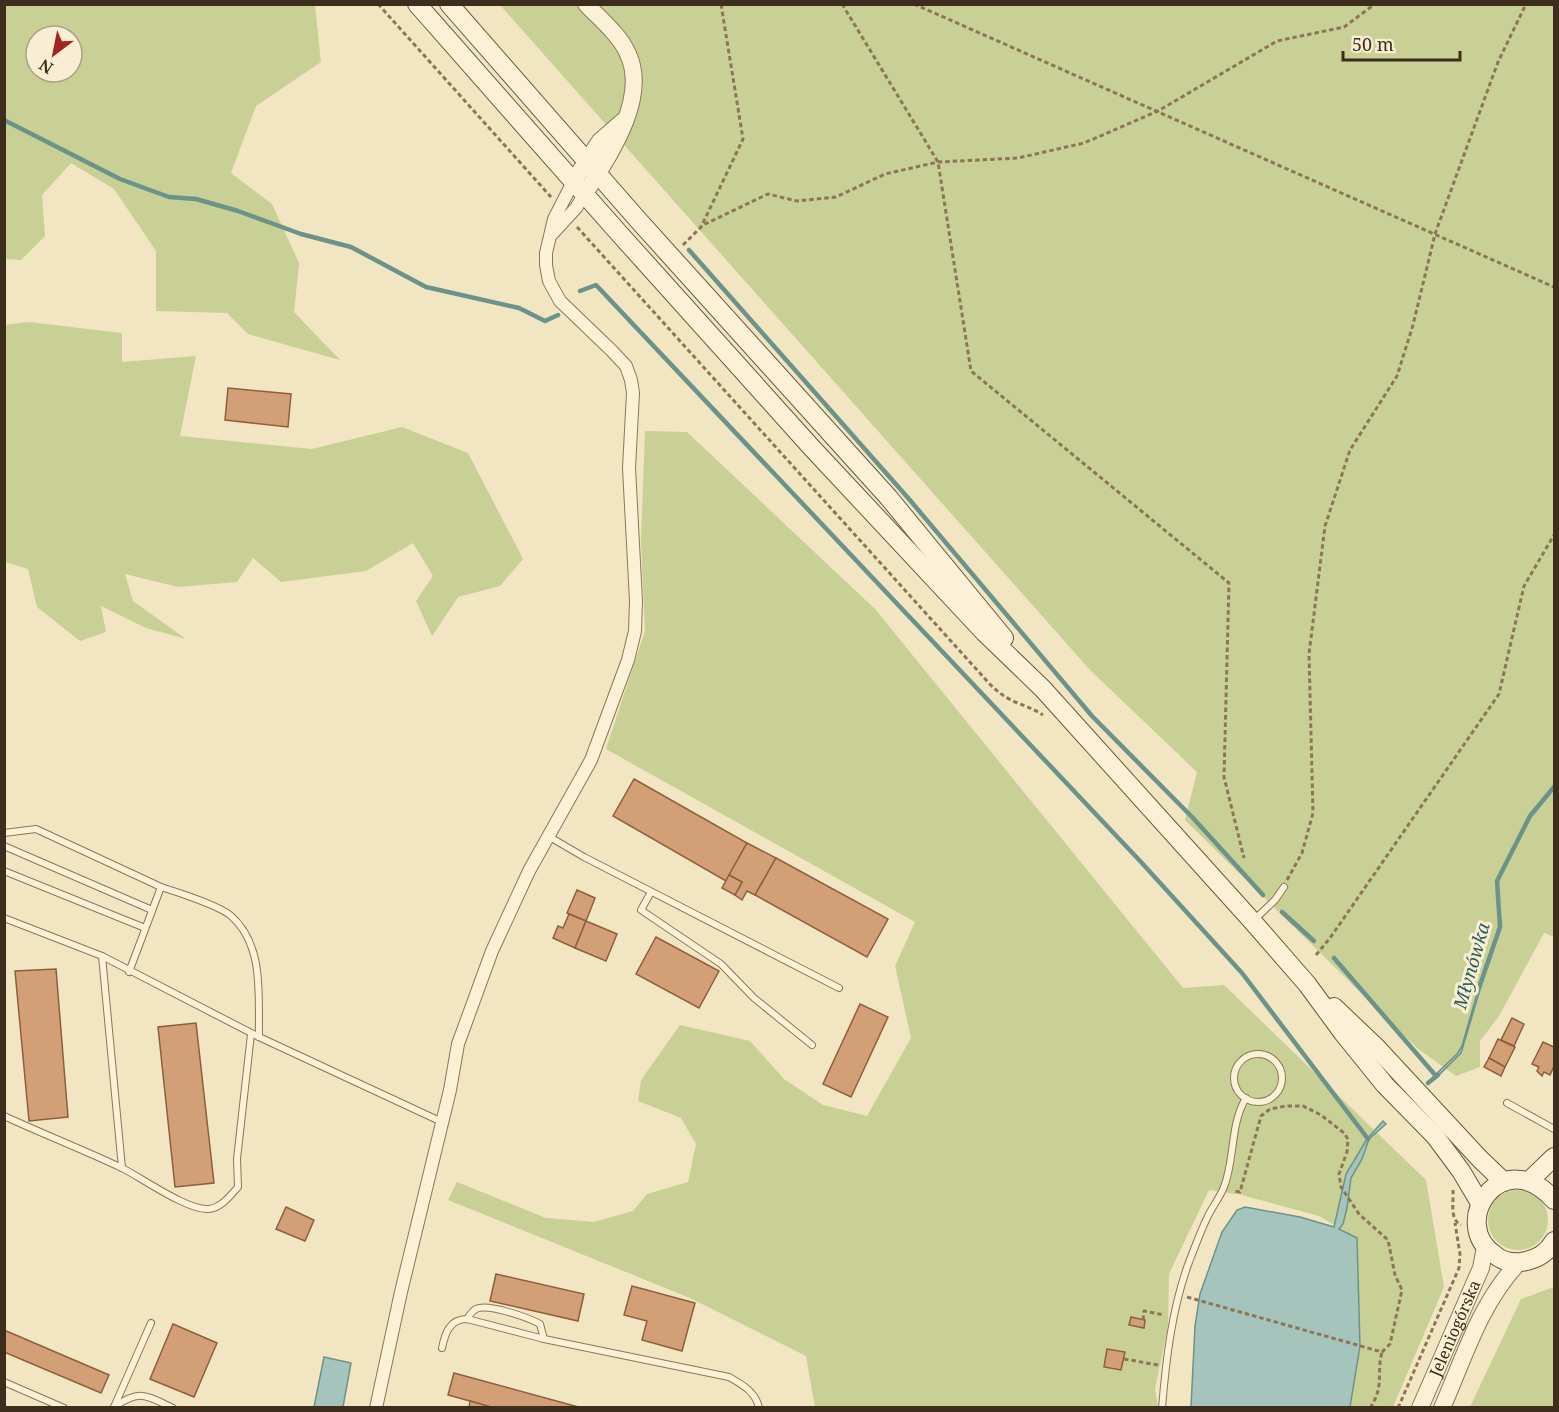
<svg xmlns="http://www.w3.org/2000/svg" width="1559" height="1412" viewBox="0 0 1559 1412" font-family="'Noto Serif',serif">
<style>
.green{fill:#c8d095;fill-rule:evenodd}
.water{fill:#a5c4bc;stroke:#6b938a;stroke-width:1.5}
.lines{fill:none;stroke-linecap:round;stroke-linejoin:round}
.stream{stroke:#6b938a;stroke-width:4.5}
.building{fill:#d29f76;stroke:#8e5f3c;stroke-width:1.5}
.service-casing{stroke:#8d7658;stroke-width:8}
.minor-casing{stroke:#8d7658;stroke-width:14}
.tertiary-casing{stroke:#8d7658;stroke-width:18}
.secondary-casing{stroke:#6f563b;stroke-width:20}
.path{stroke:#8d7658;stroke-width:3;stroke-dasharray:4.5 3;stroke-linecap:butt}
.service{stroke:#fbf1d7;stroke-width:6}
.minor{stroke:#fbf1d7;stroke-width:12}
.tertiary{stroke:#fbf1d7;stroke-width:16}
.secondary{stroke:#fbf1d7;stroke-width:18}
.labels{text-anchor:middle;stroke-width:6;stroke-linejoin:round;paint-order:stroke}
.street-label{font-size:16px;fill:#3c2d1d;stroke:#f8eed3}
.water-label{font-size:18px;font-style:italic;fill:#2b5d5b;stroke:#f8eed3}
</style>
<rect width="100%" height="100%" fill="#f1e5c2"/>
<g class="green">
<path d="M 4,5 L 315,5 L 321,62 L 256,106 L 231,173 L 272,204 L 299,263 L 294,312 L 340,360 L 248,334 L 227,313 L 156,311 L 156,251 L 114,189 L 71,163 L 42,195 L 45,236 L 21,260 L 5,259 ZM 36,36 L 72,36 L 72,72 L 36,72 Z"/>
<path d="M 500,5 L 1554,5 L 1554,937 L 1544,933 L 1499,1016 L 1480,1041 L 1480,1067 L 1456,1076 L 1417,1048 L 1185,820 L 1197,772 L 1090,670 Z"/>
<path d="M 29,322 L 122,333 L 122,362 L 196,356 L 180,436 L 312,449 L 402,427 L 468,453 L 523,559 L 500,586 L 458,597 L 432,636 L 416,601 L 433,576 L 413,543 L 366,571 L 281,582 L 253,558 L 237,582 L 178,587 L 125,574 L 133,601 L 186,639 L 146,628 L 101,606 L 106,632 L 80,641 L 37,607 L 28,569 L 5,562 L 5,325 Z"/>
<path d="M 645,431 L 687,432 L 875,609 L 1183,988 L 1224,985 L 1426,1180 L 1444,1287 L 1393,1407 L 1350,1407 L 1360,1346 L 1357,1238 L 1319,1216 L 1242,1195 L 1209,1190 L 1169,1274 L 1168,1326 L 1155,1389 L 1158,1407 L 815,1407 L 806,1356 L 690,1298 L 448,1200 L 457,1182 L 546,1218 L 594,1222 L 633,1211 L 647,1194 L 688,1182 L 696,1144 L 681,1118 L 638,1101 L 641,1080 L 680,1025 L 750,1041 L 784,1079 L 823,1105 L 867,1116 L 911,1038 L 895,966 L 915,922 L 606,749 L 645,631 L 641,540 Z"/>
<circle cx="1518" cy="1220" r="30"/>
<path d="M 1554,1287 L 1554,1407 L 1470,1407 L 1521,1299 Z"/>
</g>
<g class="water">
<path d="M 1480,983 L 1482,983 L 1461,1053 L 1435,1079 L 1433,1077 L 1457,1054 L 1462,1046 Z"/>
<path d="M 1383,1121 L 1386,1124 L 1369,1139 L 1362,1159 L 1351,1178 L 1347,1208 L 1343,1224 L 1339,1229 L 1357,1238 L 1360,1346 L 1350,1407 L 1191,1407 L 1195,1326 L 1200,1294 L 1222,1232 L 1237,1210 L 1245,1207 L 1300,1217 L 1334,1227 L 1346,1174 L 1367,1139 Z"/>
<path d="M 324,1357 L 351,1363 L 343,1407 L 314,1407 Z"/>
</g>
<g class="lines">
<g class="stream">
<path d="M 4,120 L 120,179 L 169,197 L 196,199 L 238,211 L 301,234 L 351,247 L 426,287 L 519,308 L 545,321 L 558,315"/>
<path d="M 689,250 L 909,499 L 1092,716 L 1193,818 L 1263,895"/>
<path d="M 580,291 L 596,285 L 1141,862 L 1242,973 L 1368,1139"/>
<path d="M 1282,912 L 1314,941"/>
<path d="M 1334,958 L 1436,1076"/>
<path d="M 1479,988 L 1500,927 L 1497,881 L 1530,816 L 1554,787"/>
<path d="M 1428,1083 L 1438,1075"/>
</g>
</g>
<g class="building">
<path d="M 228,388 L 291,394 L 288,427 L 225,420 Z"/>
<path d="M 634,779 L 747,843 L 726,881 L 613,816 Z"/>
<path d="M 747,843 L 776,858 L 755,895 L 747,891 L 742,900 L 735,895 L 742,882 L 729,875 Z"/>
<path d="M 776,858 L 888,919 L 867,957 L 755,895 Z"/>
<path d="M 729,875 L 742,882 L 735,895 L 722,888 Z"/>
<path d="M 577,890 L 595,898 L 586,921 L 567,913 Z"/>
<path d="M 569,914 L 586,921 L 575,948 L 553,938 L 558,926 L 563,928 Z"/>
<path d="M 586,921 L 617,934 L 606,961 L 575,948 Z"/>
<path d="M 656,937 L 719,971 L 699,1008 L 636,974 Z"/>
<path d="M 56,969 L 68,1117 L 29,1121 L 15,971 Z"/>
<path d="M 860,1004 L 888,1017 L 851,1097 L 823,1084 Z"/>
<path d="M 1512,1018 L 1524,1024 L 1514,1046 L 1501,1040 Z"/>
<path d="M 196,1023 L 214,1183 L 175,1187 L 158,1027 Z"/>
<path d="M 1498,1039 L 1515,1047 L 1505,1067 L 1489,1058 Z"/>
<path d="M 1543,1042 L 1554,1047 L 1554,1066 L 1550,1075 L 1544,1072 L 1542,1076 L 1537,1071 L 1539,1067 L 1532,1064 Z"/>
<path d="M 1489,1058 L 1505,1067 L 1501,1076 L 1484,1067 Z"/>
<path d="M 286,1207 L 314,1220 L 305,1241 L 276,1229 Z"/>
<path d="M 496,1274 L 584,1294 L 578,1321 L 490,1301 Z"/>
<path d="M 632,1286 L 695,1303 L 682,1351 L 642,1340 L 647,1321 L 624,1315 Z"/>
<path d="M 1131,1317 L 1145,1320 L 1144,1328 L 1129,1325 Z"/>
<path d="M 173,1324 L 217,1343 L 194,1397 L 150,1379 Z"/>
<path d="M 4,1330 L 109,1375 L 101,1393 L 4,1352 Z"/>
<path d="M 1107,1349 L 1125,1352 L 1121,1370 L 1104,1367 Z"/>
<path d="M 454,1373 L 582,1408 L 494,1408 L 470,1401 L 448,1395 Z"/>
<path d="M 470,1401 L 491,1407 L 490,1408 L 469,1408 Z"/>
</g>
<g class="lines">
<defs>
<g id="service">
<path d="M 4,833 L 36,829 L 161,887 C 177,892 219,906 230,915 C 265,945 258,996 259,1037"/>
<path d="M 548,836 L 584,857 L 839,988"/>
<path d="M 4,846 L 152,910"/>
<path d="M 4,871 L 145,928"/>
<path d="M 651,892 L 641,910 L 721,964 L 754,998 L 812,1045"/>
<path d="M 4,918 L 102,956 L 259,1037 L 442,1122"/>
<path d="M 1253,921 L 1275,900 L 1284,887"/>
<path d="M 102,956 L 122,1168"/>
<path d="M 129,972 L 161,887"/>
<circle cx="1258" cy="1078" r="24"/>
<path d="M 1507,1103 L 1554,1129"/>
<path d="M 4,1116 C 43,1134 84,1150 122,1168 C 142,1178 188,1211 209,1209 C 221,1208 231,1195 238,1187 L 237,1159 L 251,1034"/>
<path d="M 467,1319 C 469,1316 472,1311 476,1309 C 488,1303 529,1318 540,1324 L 544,1339"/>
<path d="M 442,1348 C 445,1334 449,1319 467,1319 L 544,1339 L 729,1377 C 743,1385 756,1392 759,1408"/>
<path d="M 4,1382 L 64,1408"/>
<path d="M 114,1407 L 151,1323"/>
<path d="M 114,1407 C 140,1389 145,1395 173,1408"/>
<path d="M 1162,1408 C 1166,1359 1172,1308 1189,1262 C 1195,1247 1201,1230 1208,1216 C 1213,1206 1220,1197 1224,1187 C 1235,1159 1230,1124 1246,1098"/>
</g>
<g id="minor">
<path d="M 552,234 L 576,208 L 584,195"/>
<path d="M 376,1408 L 401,1292 L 450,1090 L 458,1044 L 492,951 L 529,871 L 591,760 L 628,660 L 635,631 L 636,601 L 629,468 L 633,393 L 631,380 L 626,366 L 612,351 L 560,301 L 549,281 L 546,265 L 546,253 L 554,219 L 573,182"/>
</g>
<g id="tertiary">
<path d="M 573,182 L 600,141 L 623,121"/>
<path d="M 584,195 C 608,157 649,99 628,54 C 620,35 600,19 586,4"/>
<path id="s1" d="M 1420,1408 L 1474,1284 L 1481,1268 L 1485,1247"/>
<path d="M 1442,1408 C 1465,1356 1479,1305 1519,1262"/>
</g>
<g id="secondary">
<path d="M 417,4 L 617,231 L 812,448 L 984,632 L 1043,689 L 1253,922 L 1307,984 L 1343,1033 L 1385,1085 L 1435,1136 L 1461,1171 L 1480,1203"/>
<path d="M 449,4 L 639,221 L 889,498 L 1004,638"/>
<path d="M 1334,1007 L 1377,1048 L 1480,1159 L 1504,1182"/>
<path d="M 1529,1181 L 1554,1157"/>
<path d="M 1554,1200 C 1503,1142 1447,1223 1495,1255 C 1502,1261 1511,1263 1521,1262 C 1535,1260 1547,1254 1554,1241"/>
</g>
</defs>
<use href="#service" class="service-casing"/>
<use href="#minor" class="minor-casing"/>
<use href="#tertiary" class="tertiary-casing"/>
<use href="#secondary" class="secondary-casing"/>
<g class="path">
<path d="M 378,4 L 551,197"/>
<path d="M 842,4 L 938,162 L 971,371 L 1229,583 L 1224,777 L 1244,858"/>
<path d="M 914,4 L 1554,287"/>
<path d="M 703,223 L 743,139 L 721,4"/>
<path d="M 577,227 L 987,681 C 995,690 1004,697 1015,702 C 1025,706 1034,709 1043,715"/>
<path d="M 683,245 L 703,225 L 768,194 L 797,201 L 836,197 L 885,174 L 938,162 L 1018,158 L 1084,143 L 1158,111 L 1277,41 L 1344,27 L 1375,4"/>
<path d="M 1287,880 L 1302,853 L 1313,813 L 1309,654 L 1325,526 L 1350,450 L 1397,376 L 1413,325 L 1435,234 L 1498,62 L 1526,4"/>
<path d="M 1316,955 L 1330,938 L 1499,694 L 1524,586 L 1554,535"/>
<path d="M 1453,1190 C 1454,1202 1449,1219 1461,1225"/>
<path d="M 1187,1297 L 1382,1352 L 1390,1344 L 1402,1290 L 1395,1275 L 1388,1240 L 1359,1214 L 1341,1187 L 1339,1174 L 1347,1152 L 1348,1139 L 1344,1133 L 1321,1115 L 1303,1106 L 1286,1106 L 1270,1109 L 1261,1116 L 1240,1192 L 1234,1191"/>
<path d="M 1143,1320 L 1144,1311 L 1164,1315"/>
<path d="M 1124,1359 L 1158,1365"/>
<path d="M 1370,1408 C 1385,1385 1376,1375 1382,1352"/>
<path d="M 1398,1408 L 1459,1268 L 1460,1254 L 1455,1223"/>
</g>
<use href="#service" class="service"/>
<use href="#minor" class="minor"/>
<use href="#tertiary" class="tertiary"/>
<use href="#secondary" class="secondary"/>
</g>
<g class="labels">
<g class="street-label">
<text dy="6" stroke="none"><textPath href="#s1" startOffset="87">Jeleniogórska</textPath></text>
</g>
<g class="water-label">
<text transform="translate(1472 966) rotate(-74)" y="6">Młynówka</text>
</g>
</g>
<rect width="1559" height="1412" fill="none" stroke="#3c2d1d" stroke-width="12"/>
<g transform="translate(54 54) rotate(212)"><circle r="28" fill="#f8eed3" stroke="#ada18a" stroke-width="1.5"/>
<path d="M0-4.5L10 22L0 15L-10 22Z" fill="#a12623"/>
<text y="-9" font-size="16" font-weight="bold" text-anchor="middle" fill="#3c2d1d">N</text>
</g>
<path d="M1343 51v9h117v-9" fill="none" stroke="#3c2d1d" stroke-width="3"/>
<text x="1352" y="51" font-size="18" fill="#3c2d1d" stroke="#f8eed3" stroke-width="4.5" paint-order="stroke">50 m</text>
</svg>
